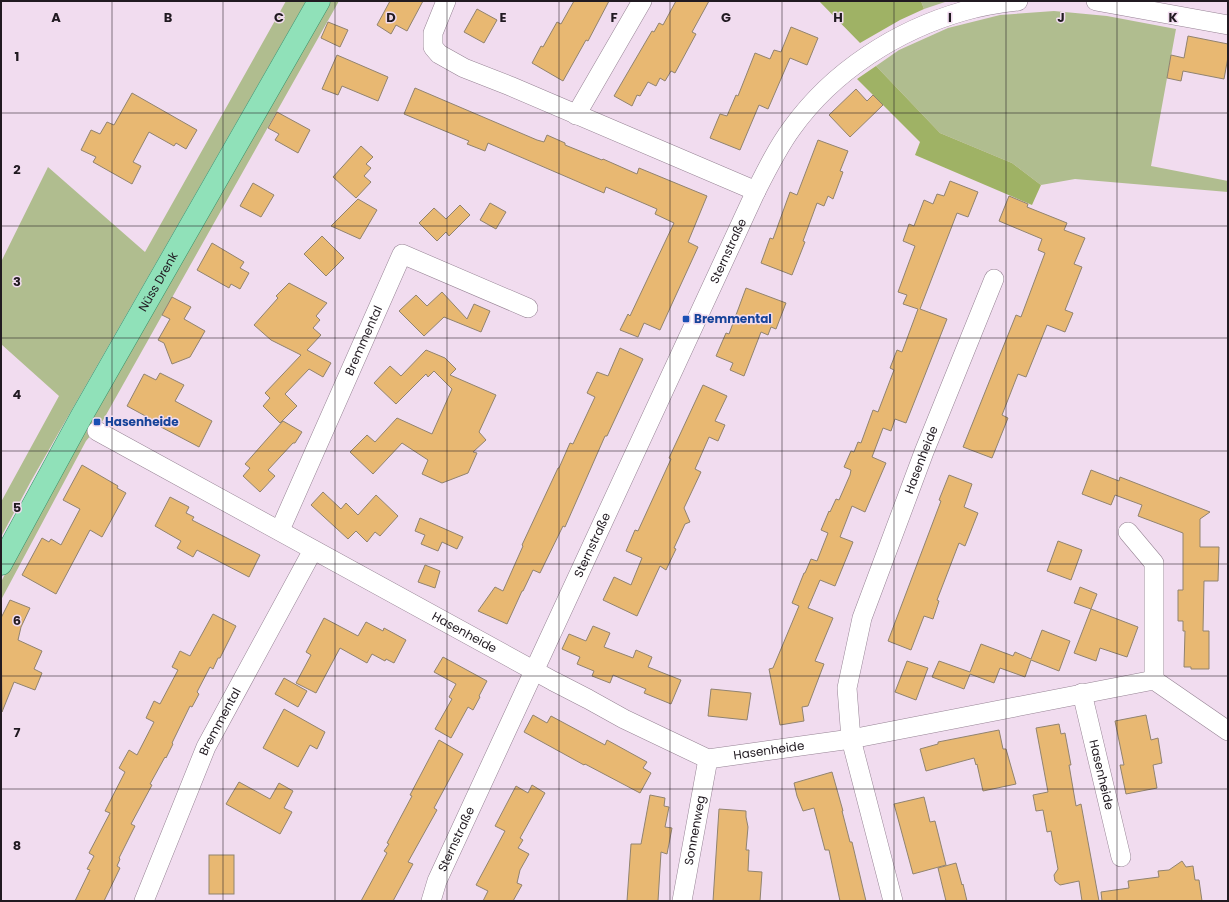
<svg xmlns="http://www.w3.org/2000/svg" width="1229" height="902" viewBox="0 0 1229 902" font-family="Poppins,sans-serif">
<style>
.green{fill:#b0bd8f}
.forest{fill:#9fb265}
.building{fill:#e8b872;stroke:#91836f}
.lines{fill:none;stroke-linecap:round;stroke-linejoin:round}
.minor-casing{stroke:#968394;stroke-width:20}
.major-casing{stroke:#398e65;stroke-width:23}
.minor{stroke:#fff;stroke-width:19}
.major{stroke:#90e1b9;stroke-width:22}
.grid{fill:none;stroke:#211a21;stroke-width:1;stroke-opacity:0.55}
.transit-dot{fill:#1a4fb4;stroke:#f1dcef;stroke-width:1.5}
.labels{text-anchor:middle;stroke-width:3;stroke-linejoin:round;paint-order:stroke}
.street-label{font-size:12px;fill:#211a21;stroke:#f1dcef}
.transit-label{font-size:12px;font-weight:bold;fill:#164399;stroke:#f1dcef;text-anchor:start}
.grid-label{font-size:13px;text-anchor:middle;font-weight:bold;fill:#211a21;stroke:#f1dcef;stroke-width:3;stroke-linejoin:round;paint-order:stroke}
</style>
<rect width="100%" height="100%" fill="#f1dcef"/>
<g class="green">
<path d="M 286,1 L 306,1 L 31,481 L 1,537 L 1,502 L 59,396 L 1,344 L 1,262 L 48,167 L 145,252 Z"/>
<path d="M 330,1 L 339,1 L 102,422 L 86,441 L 1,600 L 1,582 L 9,566 Z"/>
<path d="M 921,1 L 948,1 L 924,9 Z"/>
<path d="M 1054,11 L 1107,16 L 1176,29 L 1151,166 L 1228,181 L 1228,192 L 1075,179 L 1041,185 L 1012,163 L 940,133 L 876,66 L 899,50 L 948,28 L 1000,15 Z"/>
</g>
<g class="forest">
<path d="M 819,1 L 921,1 L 924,9 L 900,20 L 860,43 Z"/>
<path d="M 876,66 L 940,133 L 1012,163 L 1041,185 L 1032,205 L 915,155 L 920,142 L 857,79 Z"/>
</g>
<g class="building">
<path d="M 390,1 L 423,1 L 407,31 L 396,25 L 391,34 L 377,25 Z"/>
<path d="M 574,1 L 609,1 L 588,41 L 586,40 L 563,81 L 532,63 L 541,46 L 543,47 L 557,22 L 561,24 Z"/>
<path d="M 676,1 L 709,1 L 692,32 L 696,34 L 675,73 L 671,71 L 665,81 L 660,78 L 656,86 L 648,82 L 640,96 L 637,95 L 632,106 L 614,96 L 652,31 L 654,32 L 659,23 L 663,25 Z"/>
<path d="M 477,9 L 497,20 L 484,43 L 464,32 Z"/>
<path d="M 328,22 L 348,30 L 340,47 L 321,38 Z"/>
<path d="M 791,27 L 818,38 L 807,65 L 790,58 L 768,109 L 759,105 L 740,150 L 710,138 L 720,114 L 727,116 L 736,95 L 738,96 L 755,53 L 770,59 L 774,50 L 781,52 Z"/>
<path d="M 1188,36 L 1228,44 L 1228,57 L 1224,79 L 1183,71 L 1181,81 L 1167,78 L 1171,55 L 1184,58 Z"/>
<path d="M 337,55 L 388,77 L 378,101 L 342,86 L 338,95 L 322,89 Z"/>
<path d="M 415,88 L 537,140 L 544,142 L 547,135 L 565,143 L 565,145 L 602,160 L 603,159 L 637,174 L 639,168 L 707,196 L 688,242 L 698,247 L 660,330 L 644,323 L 638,337 L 620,330 L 628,314 L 630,316 L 674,223 L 655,214 L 657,209 L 606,187 L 604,193 L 488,143 L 485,151 L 467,144 L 469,141 L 404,114 Z"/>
<path d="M 856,89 L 867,101 L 873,95 L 883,105 L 850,137 L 829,115 Z"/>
<path d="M 132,93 L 197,130 L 186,149 L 176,143 L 174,146 L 149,132 L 133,162 L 141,166 L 132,184 L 93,162 L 96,157 L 81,150 L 91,130 L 100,134 L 107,122 L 114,125 Z"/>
<path d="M 277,112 L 310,130 L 298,153 L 275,140 L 279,134 L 268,128 Z"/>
<path d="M 818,140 L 848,151 L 840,171 L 843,172 L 833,199 L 828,196 L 824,206 L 817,203 L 803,241 L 805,242 L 792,275 L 761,263 L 770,238 L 773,239 L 790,192 L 797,195 Z"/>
<path d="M 361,146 L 373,157 L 366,164 L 371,168 L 364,176 L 371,182 L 356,198 L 333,177 Z"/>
<path d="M 950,181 L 978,192 L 968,217 L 957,213 L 920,309 L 947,319 L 906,423 L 895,419 L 891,431 L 883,428 L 872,457 L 886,463 L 865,512 L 852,506 L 840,537 L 853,542 L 835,586 L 820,580 L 808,608 L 833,618 L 815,661 L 824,664 L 808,706 L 802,707 L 804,721 L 780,725 L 769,669 L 773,668 L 799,606 L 792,603 L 804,573 L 805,573 L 811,559 L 817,561 L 828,533 L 821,530 L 829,511 L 830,512 L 836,499 L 839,500 L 850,475 L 851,470 L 844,467 L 851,451 L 854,452 L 858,442 L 861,443 L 873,410 L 878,412 L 894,370 L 890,368 L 897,350 L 902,352 L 918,309 L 903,304 L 907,295 L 898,292 L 915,246 L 903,241 L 909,224 L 914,226 L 924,200 L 933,204 L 937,194 L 944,196 Z"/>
<path d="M 253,183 L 274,195 L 261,217 L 240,206 Z"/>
<path d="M 1009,196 L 1028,204 L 1027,207 L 1067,223 L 1064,230 L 1085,238 L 1074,264 L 1082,267 L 1065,310 L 1073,313 L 1065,332 L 1047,325 L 1026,377 L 1018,374 L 1002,415 L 1008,418 L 992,458 L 963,447 L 1016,315 L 1021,317 L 1045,253 L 1038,250 L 1042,239 L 999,221 Z"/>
<path d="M 358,199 L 377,210 L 360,239 L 331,226 Z"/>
<path d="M 490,203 L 506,212 L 496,229 L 480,220 Z"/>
<path d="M 460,205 L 470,215 L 449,236 L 446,232 L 437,241 L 419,223 L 434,208 L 446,219 Z"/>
<path d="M 322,236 L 344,258 L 326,276 L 304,254 Z"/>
<path d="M 212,243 L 244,262 L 240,268 L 249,273 L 240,289 L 231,284 L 229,288 L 197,270 Z"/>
<path d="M 289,283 L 327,303 L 316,316 L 320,320 L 313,328 L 321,335 L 307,350 L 331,363 L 323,377 L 309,369 L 285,394 L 297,406 L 280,423 L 263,406 L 270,398 L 265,393 L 301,355 L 271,340 L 254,325 L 278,298 L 276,296 Z"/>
<path d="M 746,288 L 786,303 L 776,329 L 771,327 L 768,335 L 761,332 L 744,376 L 730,370 L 733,363 L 716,356 L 726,333 L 729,334 Z"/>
<path d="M 442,292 L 467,319 L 474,304 L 490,311 L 481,332 L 444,317 L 424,336 L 399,311 L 416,295 L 427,306 Z"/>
<path d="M 172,297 L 191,307 L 184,319 L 205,331 L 190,357 L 172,364 L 164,343 L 158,340 L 170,319 L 162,315 Z"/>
<path d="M 620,348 L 643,359 L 607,436 L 605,436 L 565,527 L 563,526 L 540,573 L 533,570 L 523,591 L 522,591 L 507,624 L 478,611 L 495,587 L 503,591 L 523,546 L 522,545 L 558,468 L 559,468 L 570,443 L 573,444 L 595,397 L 587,393 L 597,372 L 608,376 Z"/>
<path d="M 426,350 L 445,358 L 456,369 L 450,375 L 496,395 L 479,432 L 486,440 L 473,452 L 477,453 L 468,473 L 442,483 L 422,474 L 428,460 L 402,443 L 373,474 L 350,452 L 367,435 L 375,442 L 397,418 L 432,434 L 452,389 L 434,371 L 428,377 L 426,374 L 396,404 L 374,383 L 390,366 L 401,376 Z"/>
<path d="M 160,373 L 184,385 L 175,401 L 212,421 L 199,447 L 161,427 L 162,425 L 127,406 L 144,374 L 156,380 Z"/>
<path d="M 703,385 L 727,396 L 715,421 L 725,425 L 718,441 L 709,437 L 695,469 L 701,472 L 684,508 L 690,522 L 685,524 L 674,548 L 676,549 L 666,570 L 660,566 L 637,616 L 603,600 L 614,577 L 631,585 L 642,558 L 626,551 L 635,530 L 638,531 L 671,459 L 669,458 Z"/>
<path d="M 283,421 L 302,432 L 295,443 L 293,443 L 268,470 L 275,476 L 260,492 L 243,476 L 250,468 L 245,464 Z"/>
<path d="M 82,465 L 118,486 L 117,488 L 126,493 L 102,537 L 90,530 L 56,594 L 22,575 L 42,538 L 49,542 L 51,539 L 61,545 L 80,509 L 63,500 Z"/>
<path d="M 1091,470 L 1119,481 L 1120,477 L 1210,512 L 1200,519 L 1200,547 L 1219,547 L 1218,581 L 1204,581 L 1203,631 L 1209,631 L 1209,669 L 1191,669 L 1191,667 L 1184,667 L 1185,631 L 1183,631 L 1183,621 L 1178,621 L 1178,590 L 1183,590 L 1183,533 L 1138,516 L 1142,505 L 1115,495 L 1111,505 L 1082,494 Z"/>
<path d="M 949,475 L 972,484 L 964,507 L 978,513 L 965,546 L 959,543 L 937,600 L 939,601 L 933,619 L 924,616 L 911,650 L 888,641 L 941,501 L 939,500 Z"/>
<path d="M 323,492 L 341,509 L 346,503 L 358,515 L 376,495 L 398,516 L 380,536 L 375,532 L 367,542 L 356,531 L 348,539 L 311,505 Z"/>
<path d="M 170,497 L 189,507 L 186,513 L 194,517 L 192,520 L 260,555 L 249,577 L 197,550 L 193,557 L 177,548 L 181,541 L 155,526 Z"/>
<path d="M 420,518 L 463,537 L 457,549 L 442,542 L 438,551 L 421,544 L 425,535 L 415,531 Z"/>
<path d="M 1058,541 L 1082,550 L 1071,580 L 1047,571 Z"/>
<path d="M 425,565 L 440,571 L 435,588 L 418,582 Z"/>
<path d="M 1080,587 L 1097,594 L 1091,609 L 1138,627 L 1127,657 L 1100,648 L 1096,661 L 1074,653 L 1091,609 L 1074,603 Z"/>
<path d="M 10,600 L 30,608 L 21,627 L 18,640 L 42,651 L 34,669 L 42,673 L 35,690 L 14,682 L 2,712 L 1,618 Z"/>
<path d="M 213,614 L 236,626 L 220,658 L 218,658 L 213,669 L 210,667 L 197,692 L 199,694 L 192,707 L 190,706 L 172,743 L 173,744 L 166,758 L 165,757 L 150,784 L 152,785 L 131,824 L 135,826 L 119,858 L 120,859 L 117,866 L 120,868 L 104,901 L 75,901 L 90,870 L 87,869 L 94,856 L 89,853 L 110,813 L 105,811 L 125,772 L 119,768 L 129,750 L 137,755 L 154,722 L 146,718 L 154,701 L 160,704 L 178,670 L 172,667 L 180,651 L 190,656 Z"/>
<path d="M 324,618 L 358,636 L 366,622 L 383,631 L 384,628 L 406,640 L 394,663 L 386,659 L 385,661 L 372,654 L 367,663 L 340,648 L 316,693 L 296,683 L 311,655 L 306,652 Z"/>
<path d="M 593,626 L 610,633 L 604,647 L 633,658 L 636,650 L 652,657 L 648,667 L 681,680 L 671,704 L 644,693 L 646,689 L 613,675 L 610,683 L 592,676 L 594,671 L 577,664 L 580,657 L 562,649 L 569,634 L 586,641 Z"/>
<path d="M 1042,630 L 1070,641 L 1059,671 L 1031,660 L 1025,677 L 1000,668 L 994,683 L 970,674 L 964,689 L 932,677 L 939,661 L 970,672 L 981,644 L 1013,656 L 1015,652 L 1031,659 Z"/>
<path d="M 443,657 L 487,681 L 479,696 L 480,697 L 473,710 L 468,707 L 451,738 L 435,729 L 452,699 L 449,697 L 456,684 L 434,672 Z"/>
<path d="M 907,661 L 928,668 L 916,700 L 895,692 Z"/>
<path d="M 284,678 L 307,691 L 298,707 L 275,694 Z"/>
<path d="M 711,689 L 751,693 L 747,720 L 708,716 Z"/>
<path d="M 284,709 L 325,732 L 317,749 L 310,745 L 298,767 L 263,748 Z"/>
<path d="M 533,715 L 547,723 L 551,716 L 605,745 L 607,740 L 647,762 L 643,768 L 651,773 L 640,793 L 585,764 L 584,765 L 524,732 Z"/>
<path d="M 1146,715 L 1151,740 L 1158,738 L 1162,763 L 1153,765 L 1157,788 L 1126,794 L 1120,765 L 1124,765 L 1115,721 Z"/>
<path d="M 1059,724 L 1061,734 L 1065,733 L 1071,765 L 1069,765 L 1076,806 L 1081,804 L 1099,901 L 1082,901 L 1079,881 L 1060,885 L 1055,881 L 1054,875 L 1058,869 L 1051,831 L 1047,832 L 1043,810 L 1036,811 L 1033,795 L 1048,792 L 1036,728 Z"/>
<path d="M 999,730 L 1003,749 L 1006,749 L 1016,784 L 983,791 L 977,764 L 976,765 L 974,758 L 926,771 L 920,749 L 938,744 L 938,742 Z"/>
<path d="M 439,740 L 463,754 L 434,808 L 437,810 L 408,862 L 413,864 L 393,901 L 361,901 L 387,853 L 384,851 L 389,844 L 387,843 L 412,796 L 410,795 Z"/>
<path d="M 832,772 L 843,811 L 842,811 L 850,842 L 852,842 L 866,901 L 840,901 L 829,850 L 825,850 L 814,808 L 803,811 L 797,796 L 794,783 Z"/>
<path d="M 239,782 L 270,799 L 279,783 L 293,791 L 284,808 L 292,812 L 280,834 L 226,804 Z"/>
<path d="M 532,785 L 545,793 L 520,838 L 523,840 L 518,848 L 529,854 L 520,870 L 517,883 L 522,885 L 513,901 L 483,901 L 488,891 L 476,885 L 505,831 L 495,826 L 516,786 L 528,793 Z"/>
<path d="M 650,795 L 665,798 L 664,806 L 669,807 L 665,827 L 672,828 L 667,854 L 661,852 L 658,901 L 627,901 L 631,844 L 641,844 Z"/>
<path d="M 924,797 L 930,822 L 935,821 L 946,865 L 913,874 L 894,804 Z"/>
<path d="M 719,809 L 746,811 L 746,817 L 748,827 L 746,850 L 749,850 L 748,871 L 762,872 L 760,901 L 713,901 Z"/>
<rect x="209" y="855" width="25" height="39"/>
<path d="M 1182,861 L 1186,867 L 1193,866 L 1195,880 L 1199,880 L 1202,901 L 1102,901 L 1101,892 L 1129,888 L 1128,881 L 1159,877 L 1158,871 L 1169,870 Z"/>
<path d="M 956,863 L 962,885 L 963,884 L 967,901 L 946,901 L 938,868 Z"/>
</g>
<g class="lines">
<defs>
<g id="minor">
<path d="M 446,1 L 433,33 L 433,47 L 439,54 L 464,68 L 510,86 L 756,191"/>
<path d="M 1096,1 L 1228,25"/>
<path d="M 576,115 L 642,1"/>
<path id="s1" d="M 97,431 L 553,681 L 588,699 L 624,719 L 708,759 L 851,739 L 1154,680 L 1228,731"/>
<path id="s2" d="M 280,530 L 402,254 L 528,308"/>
<path d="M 1128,532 L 1154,563 L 1154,680"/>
<path id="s3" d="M 1082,693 L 1121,857"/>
<path id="s4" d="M 144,901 L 206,747 L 313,550"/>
<path id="s5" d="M 431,901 L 437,881 L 756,191 C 767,169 778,147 792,128 C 833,71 897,30 964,11 C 982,6 1000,3 1018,1"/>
<path id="s6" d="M 682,901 L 708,759"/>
<path id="s7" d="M 893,901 L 851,739 L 847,688 L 862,618 L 924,452 L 994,279"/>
</g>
<g id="major">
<path id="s8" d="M 1,564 L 81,417 L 319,1"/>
</g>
</defs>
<use href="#minor" class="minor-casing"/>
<use href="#major" class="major-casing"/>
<use href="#minor" class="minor"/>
<use href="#major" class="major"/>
</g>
<path class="grid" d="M 112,1 L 112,901M 223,1 L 223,901M 335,1 L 335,901M 447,1 L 447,901M 559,1 L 559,901M 670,1 L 670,901M 782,1 L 782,901M 894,1 L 894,901M 1006,1 L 1006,901M 1117,1 L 1117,901M 1,113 L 1228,113M 1,226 L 1228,226M 1,338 L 1228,338M 1,451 L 1228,451M 1,564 L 1228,564M 1,676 L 1228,676M 1,789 L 1228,789"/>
<g class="transit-dot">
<rect x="682" y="315" width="8" height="8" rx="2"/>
<rect x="93" y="418" width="8" height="8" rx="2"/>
</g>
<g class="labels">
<g class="street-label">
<text dy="4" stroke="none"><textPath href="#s5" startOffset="715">Sternstraße</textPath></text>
<text dy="4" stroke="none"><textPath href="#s8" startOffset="323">Nüss Drenk</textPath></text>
<text dy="4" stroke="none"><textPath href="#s2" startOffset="207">Bremmental</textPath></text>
<text dy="4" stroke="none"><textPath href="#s7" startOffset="459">Hasenheide</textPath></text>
<text dy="4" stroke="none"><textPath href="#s5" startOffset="391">Sternstraße</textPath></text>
<text dy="4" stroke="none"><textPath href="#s1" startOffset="419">Hasenheide</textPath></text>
<text dy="4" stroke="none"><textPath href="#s4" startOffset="195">Bremmental</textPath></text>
<text dy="4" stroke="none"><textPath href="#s1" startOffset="755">Hasenheide</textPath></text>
<text dy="4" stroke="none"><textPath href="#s3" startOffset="84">Hasenheide</textPath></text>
<text dy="4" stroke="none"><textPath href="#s6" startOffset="72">Sonnenweg</textPath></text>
<text dy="4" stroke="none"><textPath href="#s5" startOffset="67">Sternstraße</textPath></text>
</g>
<g class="transit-label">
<text x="694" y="323">Bremmental</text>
<text x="105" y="426">Hasenheide</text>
</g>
</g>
<g class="grid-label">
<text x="56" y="22">A</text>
<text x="168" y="22">B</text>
<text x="279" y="22">C</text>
<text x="391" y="22">D</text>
<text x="503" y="22">E</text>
<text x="614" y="22">F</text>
<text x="726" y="22">G</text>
<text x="838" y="22">H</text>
<text x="950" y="22">I</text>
<text x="1061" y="22">J</text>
<text x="1173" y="22">K</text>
<text x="17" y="61">1</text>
<text x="17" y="174">2</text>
<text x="17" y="286">3</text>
<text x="17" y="399">4</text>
<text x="17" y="512">5</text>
<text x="17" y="625">6</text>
<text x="17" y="737">7</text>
<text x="17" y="850">8</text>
</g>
<rect width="1229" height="902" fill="none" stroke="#211a21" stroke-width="4"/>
</svg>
